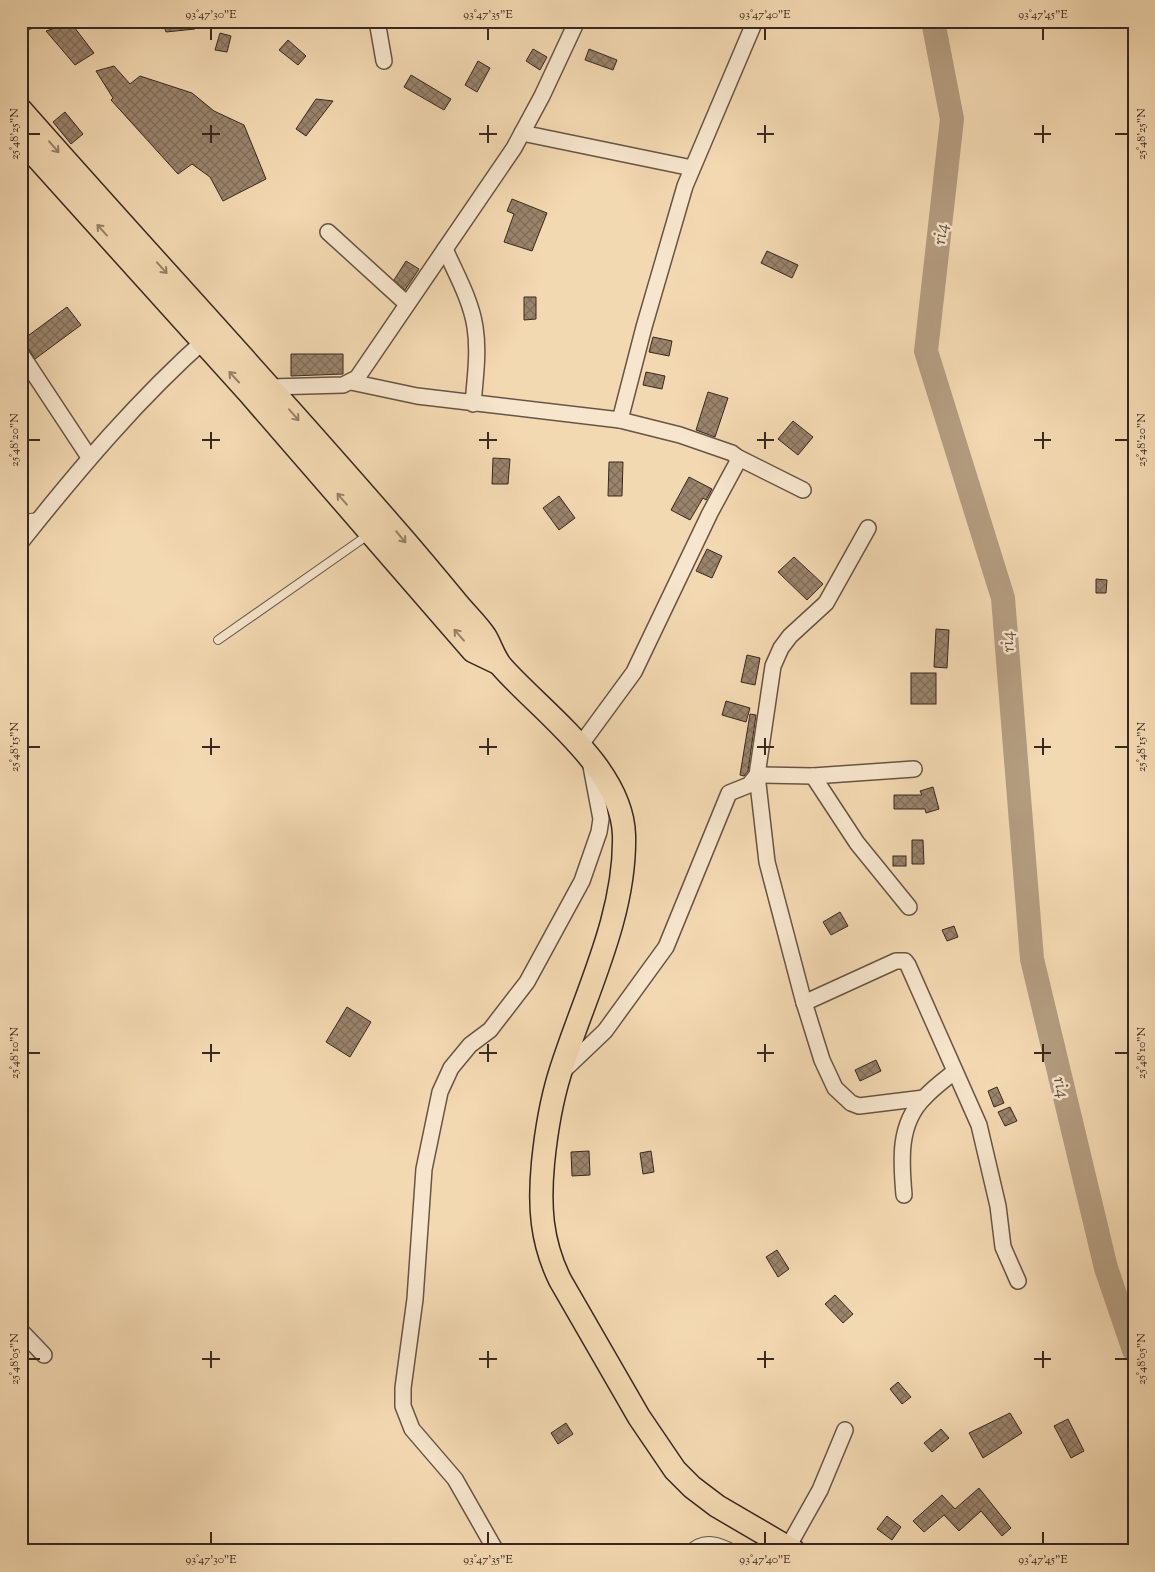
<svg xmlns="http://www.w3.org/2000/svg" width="1155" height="1572" viewBox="0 0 1155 1572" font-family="'Sorts Mill Goudy',serif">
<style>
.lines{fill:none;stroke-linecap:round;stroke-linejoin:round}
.river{stroke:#b49d80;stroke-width:24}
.building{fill:url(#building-cross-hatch);stroke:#392820}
.lane-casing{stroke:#685444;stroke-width:10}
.street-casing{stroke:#685444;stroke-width:18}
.primary-casing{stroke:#392820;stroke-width:25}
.lane{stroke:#f7e6cd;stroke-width:8}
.street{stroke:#f7e6cd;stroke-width:15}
.primary{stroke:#f3d9b2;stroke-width:22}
.oneway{stroke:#968069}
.ticks{fill:none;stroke:#392820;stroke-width:2}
.labels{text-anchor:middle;stroke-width:5;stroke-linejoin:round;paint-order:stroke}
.water-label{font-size:19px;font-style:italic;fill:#5e4b3d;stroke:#f7e6cd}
.neatline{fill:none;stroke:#392820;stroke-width:2}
.ticks-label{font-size:12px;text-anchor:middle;fill:#392820}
</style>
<defs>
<pattern id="building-cross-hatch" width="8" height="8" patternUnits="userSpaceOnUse" patternTransform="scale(1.25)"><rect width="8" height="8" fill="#9a846c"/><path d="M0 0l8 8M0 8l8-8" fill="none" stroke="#7f6c58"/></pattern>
</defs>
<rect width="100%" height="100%" fill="#f3d9b2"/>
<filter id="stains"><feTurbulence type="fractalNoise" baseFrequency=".004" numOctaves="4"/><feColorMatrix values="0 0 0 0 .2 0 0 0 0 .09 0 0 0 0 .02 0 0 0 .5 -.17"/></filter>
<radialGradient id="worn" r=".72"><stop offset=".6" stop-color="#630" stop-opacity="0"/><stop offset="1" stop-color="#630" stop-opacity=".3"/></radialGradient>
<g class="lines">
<path class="river" d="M 933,21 L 952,119 L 926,351 L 1003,598 L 1032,959 L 1106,1268 L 1134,1350"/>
</g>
<g class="building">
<path d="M 162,21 L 195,21 L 195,29 L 166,32 Z"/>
<path d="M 71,23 L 94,53 L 75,65 L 46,31 Z"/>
<path d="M 220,33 L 231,36 L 227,52 L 215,50 Z"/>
<path d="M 288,40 L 306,56 L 298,65 L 279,50 Z"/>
<path d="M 533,49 L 547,57 L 540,70 L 526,61 Z"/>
<path d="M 589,49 L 617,60 L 613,70 L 585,60 Z"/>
<path d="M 478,61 L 490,68 L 477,92 L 465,85 Z"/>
<path d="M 114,66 L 130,84 L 140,76 L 192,93 L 214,111 L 244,125 L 266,179 L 223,201 L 210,177 L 192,164 L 178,174 L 111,100 L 113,98 L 96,71 Z"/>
<path d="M 411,75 L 451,99 L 444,110 L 404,87 Z"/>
<path d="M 316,99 L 333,101 L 306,136 L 296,129 Z"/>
<path d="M 65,112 L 83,134 L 71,144 L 53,122 Z"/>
<path d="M 512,199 L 547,213 L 532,251 L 504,242 L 514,214 L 507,211 Z"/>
<path d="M 767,251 L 798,265 L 792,278 L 761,263 Z"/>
<path d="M 406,261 L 419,269 L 405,290 L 394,280 Z"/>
<path d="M 524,297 L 536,297 L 536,319 L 524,320 Z"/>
<path d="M 67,307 L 81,325 L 35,359 L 28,348 L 22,345 L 21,341 Z"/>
<path d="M 653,337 L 672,341 L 669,356 L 649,352 Z"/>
<path d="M 291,354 L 343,354 L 343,374 L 291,376 Z"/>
<path d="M 646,372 L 665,376 L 662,389 L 643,385 Z"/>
<path d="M 708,392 L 728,398 L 715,437 L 696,430 Z"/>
<path d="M 793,421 L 813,437 L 798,455 L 778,439 Z"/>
<path d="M 493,458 L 510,459 L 508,484 L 492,484 Z"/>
<path d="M 609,462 L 623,462 L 622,496 L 608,496 Z"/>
<path d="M 689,477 L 712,489 L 706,500 L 703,498 L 690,520 L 671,510 Z"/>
<path d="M 559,496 L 575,518 L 559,530 L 543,508 Z"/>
<path d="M 707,549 L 722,556 L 712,578 L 696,571 Z"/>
<path d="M 794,557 L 823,584 L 807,600 L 778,572 Z"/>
<path d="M 1096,579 L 1107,580 L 1106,593 L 1096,593 Z"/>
<path d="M 936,629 L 949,630 L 947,668 L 934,667 Z"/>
<path d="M 747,655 L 760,658 L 755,685 L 741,682 Z"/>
<rect x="911" y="673" width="25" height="31"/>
<path d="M 726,701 L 750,708 L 746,722 L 722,715 Z"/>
<path d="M 750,714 L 756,715 L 748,771 L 744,776 L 740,775 Z"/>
<path d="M 933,787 L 939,809 L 926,813 L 925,809 L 894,809 L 894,795 L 922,795 L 920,791 Z"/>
<path d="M 912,840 L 923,840 L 924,864 L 912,864 Z"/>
<rect x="893" y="856" width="13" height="10"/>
<path d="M 840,912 L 848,926 L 831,935 L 823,922 Z"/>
<path d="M 954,926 L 958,937 L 947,941 L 942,930 Z"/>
<path d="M 347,1007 L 371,1022 L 350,1057 L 326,1042 Z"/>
<path d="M 876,1060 L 881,1071 L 860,1081 L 855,1070 Z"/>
<path d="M 997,1087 L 1004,1103 L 994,1107 L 988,1091 Z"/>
<path d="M 1010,1107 L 1017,1121 L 1005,1126 L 998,1112 Z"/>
<path d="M 589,1151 L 590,1175 L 572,1176 L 571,1152 Z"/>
<path d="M 651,1151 L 654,1172 L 643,1174 L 640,1153 Z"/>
<path d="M 777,1250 L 789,1269 L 778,1277 L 766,1257 Z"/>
<path d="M 835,1295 L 853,1314 L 843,1323 L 825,1304 Z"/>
<path d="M 898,1382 L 911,1397 L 902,1404 L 890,1389 Z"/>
<path d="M 1010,1413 L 1022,1433 L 983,1458 L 969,1433 Z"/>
<path d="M 1068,1419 L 1084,1451 L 1071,1458 L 1054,1426 Z"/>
<path d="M 566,1423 L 573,1434 L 558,1444 L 551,1433 Z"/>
<path d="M 941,1429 L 949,1438 L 932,1452 L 924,1443 Z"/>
<path d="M 979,1488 L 1011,1528 L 1002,1536 L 981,1511 L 959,1531 L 944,1515 L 924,1532 L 913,1521 L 942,1495 L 955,1509 Z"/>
<path d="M 887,1516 L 901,1527 L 892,1540 L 877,1529 Z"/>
</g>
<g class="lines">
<defs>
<g id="lane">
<path d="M 21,519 L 39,517"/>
<path d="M 218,640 L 368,535"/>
<path d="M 688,1551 C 703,1534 721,1542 738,1551"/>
</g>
<g id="street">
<path d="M 377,21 L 384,61"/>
<path d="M 21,24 L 28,21"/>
<path d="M 522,133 L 692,168"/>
<path d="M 328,232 L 407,304"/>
<path d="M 445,249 C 456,274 471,300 475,327 C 479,352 475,379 473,404"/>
<path d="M 21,354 L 89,457"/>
<path d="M 351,382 L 417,396 L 620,420 L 680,435 L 732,453 L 737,457 L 737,463 L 710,513 L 634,672 L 579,747"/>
<path d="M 270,387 L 343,385 L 357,378 L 514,148 L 542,96 L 577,21"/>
<path d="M 620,420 L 644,327 L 685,186 L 755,21"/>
<path d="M 737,457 L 803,490"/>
<path d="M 868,528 L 826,603 L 790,636 L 781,648 L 773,666 L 757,775 L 767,862 L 803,999 L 822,1060 L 835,1088 L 851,1103 L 859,1106 L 924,1098"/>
<path d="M 21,542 C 79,469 138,399 208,337"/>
<path d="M 813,776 L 857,843 L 909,907"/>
<path d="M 804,1003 L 896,961 L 905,961 L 908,965 L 979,1125 L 998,1206 L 1003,1247 L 1018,1281"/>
<path d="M 562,1072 L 605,1031 L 666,947 L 729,793 L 749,785 L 757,775 L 813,776 L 914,769"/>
<path d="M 904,1195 C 901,1161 898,1124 924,1098 C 933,1088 944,1080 954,1072"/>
<path d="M 21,1331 L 44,1355"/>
<path d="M 788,1547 L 820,1490 L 845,1430"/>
<path d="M 496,1551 L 455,1479 L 412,1429 L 403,1406 L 403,1388 L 415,1299 L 424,1169 L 440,1092 L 451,1068 L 470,1045 L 490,1030 L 527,982 L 582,881 L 599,832 L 601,819 L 591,766"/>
</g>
<g id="primary">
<path d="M 21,110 C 146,252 275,390 398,533 C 418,556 438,580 457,603 C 466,614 477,624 485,636 C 491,646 494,658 502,667 C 543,713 622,768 624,835 C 626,917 584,996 560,1073 C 551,1102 546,1133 543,1163 C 539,1206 541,1241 560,1280 L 639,1417 L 675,1470 L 692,1487 L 717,1506 L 794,1551"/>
<path d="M 21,140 L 249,393 L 473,651 L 498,663"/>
</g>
</defs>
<use href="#lane" class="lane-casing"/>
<use href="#street" class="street-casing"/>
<use href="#primary" class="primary-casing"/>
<use href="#lane" class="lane"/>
<use href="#street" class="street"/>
<use href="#primary" class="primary"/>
</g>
<defs><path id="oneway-shaft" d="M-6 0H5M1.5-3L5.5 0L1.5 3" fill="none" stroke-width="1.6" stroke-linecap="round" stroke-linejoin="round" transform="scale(1.25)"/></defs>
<g class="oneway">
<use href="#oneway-shaft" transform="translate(54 147) rotate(49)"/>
<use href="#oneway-shaft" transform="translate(102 230) rotate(-132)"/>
<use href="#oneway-shaft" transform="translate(162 268) rotate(48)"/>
<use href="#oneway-shaft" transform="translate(234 377) rotate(-133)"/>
<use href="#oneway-shaft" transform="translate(294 415) rotate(49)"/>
<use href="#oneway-shaft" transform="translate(342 499) rotate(-131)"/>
<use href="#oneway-shaft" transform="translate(401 537) rotate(50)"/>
<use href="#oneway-shaft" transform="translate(459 635) rotate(-131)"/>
</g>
<path class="ticks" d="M 211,28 L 211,40M 488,28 L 488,40M 765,28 L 765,40M 1043,28 L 1043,40M 211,125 L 211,143M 488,125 L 488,143M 765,125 L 765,143M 1043,125 L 1043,143M 28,134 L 40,134M 202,134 L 220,134M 479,134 L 497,134M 757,134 L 774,134M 1034,134 L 1051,134M 1115,134 L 1128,134M 211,432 L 211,449M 488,432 L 488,449M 765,432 L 765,449M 1043,432 L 1043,449M 28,440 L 40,440M 202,440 L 220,440M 479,440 L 497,440M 757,440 L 774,440M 1034,440 L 1051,440M 1115,440 L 1128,440M 211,738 L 211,755M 488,738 L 488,755M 765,738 L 765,755M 1043,738 L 1043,755M 28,747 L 40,747M 202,747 L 220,747M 479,747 L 497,747M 757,747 L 774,747M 1034,747 L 1051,747M 1115,747 L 1128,747M 211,1044 L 211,1062M 488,1044 L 488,1062M 765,1044 L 765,1062M 1043,1044 L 1043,1062M 28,1053 L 40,1053M 202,1053 L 220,1053M 479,1053 L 497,1053M 757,1053 L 774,1053M 1034,1053 L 1051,1053M 1115,1053 L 1128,1053M 211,1351 L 211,1368M 488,1351 L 488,1368M 765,1351 L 765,1368M 1043,1351 L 1043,1368M 28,1359 L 40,1359M 202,1359 L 220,1359M 479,1359 L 497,1359M 757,1359 L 774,1359M 1034,1359 L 1051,1359M 1115,1359 L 1128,1359M 211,1532 L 211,1544M 488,1532 L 488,1544M 765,1532 L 765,1544M 1043,1532 L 1043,1544"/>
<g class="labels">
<g class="water-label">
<text transform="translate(939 234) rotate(-83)" y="7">ri4</text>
<text transform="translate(1006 642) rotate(-95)" y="7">ri4</text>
<text transform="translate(1063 1087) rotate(77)" y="7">ri4</text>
</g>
</g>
<rect width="1155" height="1572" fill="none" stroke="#f3d9b2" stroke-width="55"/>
<rect x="28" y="28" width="1100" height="1516" class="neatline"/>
<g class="ticks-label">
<text x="211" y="18">93°47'30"E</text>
<text x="488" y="18">93°47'35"E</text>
<text x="765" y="18">93°47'40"E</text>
<text x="1043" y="18">93°47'45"E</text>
<text transform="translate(14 134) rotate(-90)" y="4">25°48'25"N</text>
<text transform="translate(1141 134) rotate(-90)" y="4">25°48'25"N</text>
<text transform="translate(14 440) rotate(-90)" y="4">25°48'20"N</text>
<text transform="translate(1141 440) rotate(-90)" y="4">25°48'20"N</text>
<text transform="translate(14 747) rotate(-90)" y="4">25°48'15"N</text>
<text transform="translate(1141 747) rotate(-90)" y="4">25°48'15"N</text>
<text transform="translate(14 1053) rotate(-90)" y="4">25°48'10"N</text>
<text transform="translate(1141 1053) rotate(-90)" y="4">25°48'10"N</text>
<text transform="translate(14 1359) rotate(-90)" y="4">25°48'05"N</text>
<text transform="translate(1141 1359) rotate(-90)" y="4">25°48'05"N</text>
<text x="211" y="1563">93°47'30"E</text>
<text x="488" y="1563">93°47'35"E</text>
<text x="765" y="1563">93°47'40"E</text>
<text x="1043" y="1563">93°47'45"E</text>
</g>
<rect width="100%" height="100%" filter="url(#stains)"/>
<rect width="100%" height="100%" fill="url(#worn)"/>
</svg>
